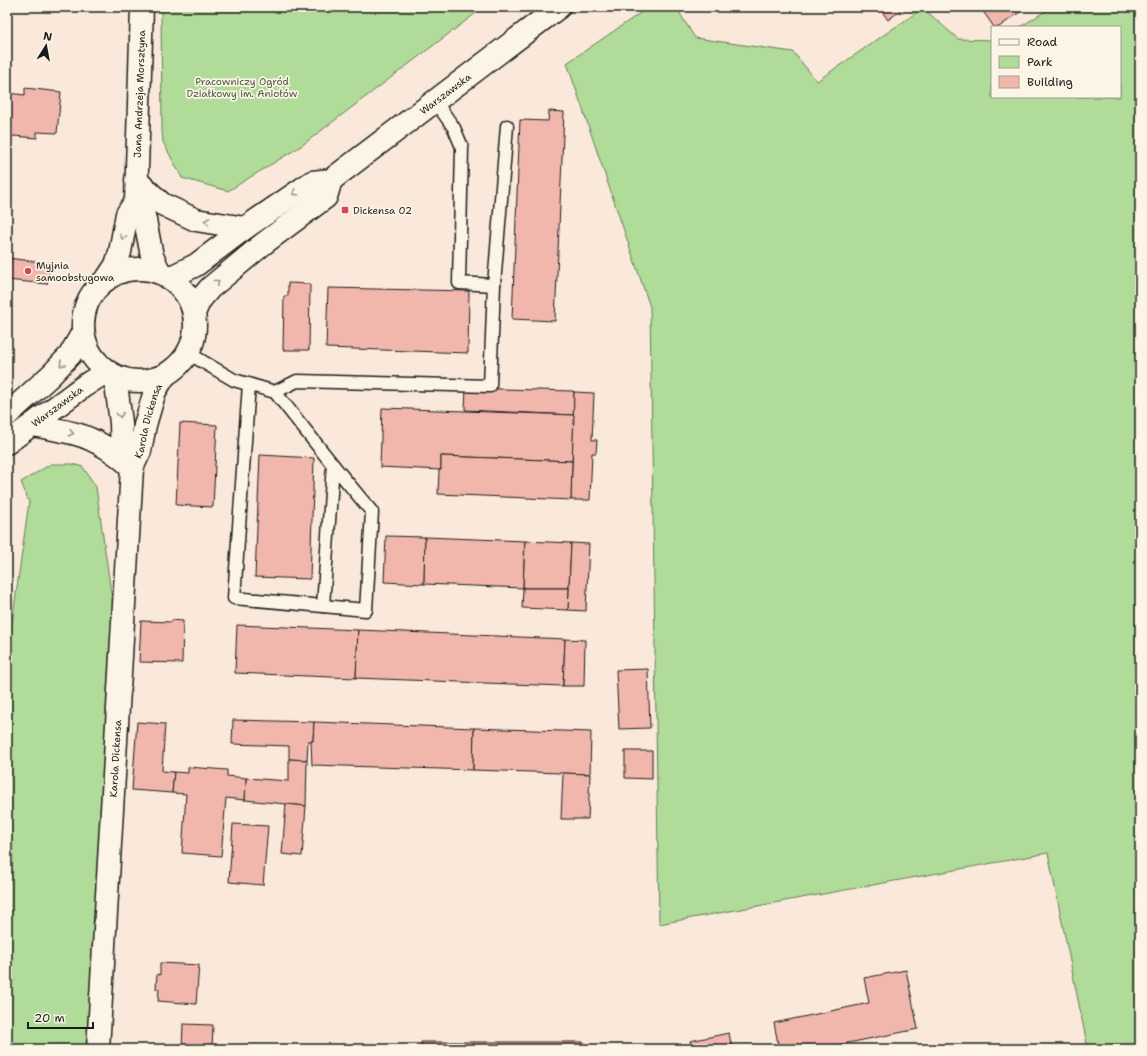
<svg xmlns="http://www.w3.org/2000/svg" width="1147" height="1056" viewBox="0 0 1147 1056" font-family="'Shantell Sans',sans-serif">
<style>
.green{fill:#b0db98;stroke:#667c5a}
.building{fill:#f2b7ac;stroke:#1c1c1c}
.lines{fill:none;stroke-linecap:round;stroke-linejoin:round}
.lane-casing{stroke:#1c1c1c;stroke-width:15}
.street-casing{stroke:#1c1c1c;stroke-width:25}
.primary-casing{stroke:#1c1c1c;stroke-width:25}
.lane{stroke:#fcf5e5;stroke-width:12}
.street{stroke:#fcf5e5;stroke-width:22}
.primary{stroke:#fcf5e5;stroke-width:22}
.oneway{stroke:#97938b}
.poi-dot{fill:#d1495b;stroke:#fcf5e5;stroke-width:1.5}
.labels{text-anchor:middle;stroke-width:3.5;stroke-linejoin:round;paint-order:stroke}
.park-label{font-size:10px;fill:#485541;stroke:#fcf5e5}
.street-label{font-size:10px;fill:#1c1c1c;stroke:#fcf5e5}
.poi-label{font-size:10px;fill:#1c1c1c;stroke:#fcf5e5;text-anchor:start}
</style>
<rect width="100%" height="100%" fill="#fae9da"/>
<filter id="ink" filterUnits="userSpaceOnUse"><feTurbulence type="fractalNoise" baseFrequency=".025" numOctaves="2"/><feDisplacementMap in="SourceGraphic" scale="8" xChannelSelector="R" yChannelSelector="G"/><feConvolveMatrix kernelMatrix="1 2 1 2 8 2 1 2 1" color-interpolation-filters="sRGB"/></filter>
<g filter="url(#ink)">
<g class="green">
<path d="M 161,7 L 484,7 L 301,146 L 228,191 L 182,178 L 163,142 L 162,131 Z"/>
<path d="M 649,7 L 676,7 L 695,38 L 793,52 L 817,81 L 923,8 L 958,39 L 992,40 L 992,97 L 1120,97 L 1120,27 L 1020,27 L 1052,7 L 1140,7 L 1140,1049 L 1088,1049 L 1048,853 L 659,924 L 650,307 L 567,63 Z"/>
<path d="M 51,464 L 72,464 L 83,467 L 96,487 L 114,613 L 88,1049 L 7,1049 L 7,658 L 29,502 L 21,482 Z"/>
</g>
<g class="building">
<path d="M 879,7 L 905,7 L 888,20 Z"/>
<path d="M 980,7 L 1027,7 L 999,27 L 994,27 Z"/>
<path d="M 25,88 L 61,92 L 57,133 L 37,132 L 37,138 L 14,136 L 10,139 L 7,139 L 7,93 L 25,95 Z"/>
<path d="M 549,111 L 564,112 L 555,321 L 512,319 L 520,120 L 548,121 Z"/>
<path d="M 7,258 L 50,263 L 47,284 L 7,280 Z"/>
<path d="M 288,283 L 310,284 L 309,350 L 283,350 L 284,296 L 288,296 Z"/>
<path d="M 328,288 L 469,291 L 468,353 L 326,348 Z"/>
<path d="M 466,388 L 573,391 L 574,392 L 574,415 L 465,410 Z"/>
<path d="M 574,392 L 594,393 L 592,440 L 597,440 L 596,453 L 592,453 L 590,500 L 571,500 Z"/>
<path d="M 382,408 L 574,415 L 572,461 L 441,456 L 441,470 L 380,467 Z"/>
<path d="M 180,423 L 217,425 L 213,507 L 176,505 Z"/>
<path d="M 260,455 L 314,458 L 310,579 L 255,577 Z"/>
<path d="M 441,456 L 572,461 L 571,500 L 438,494 L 439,470 L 441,470 Z"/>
<path d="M 386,536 L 425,537 L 424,584 L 384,582 Z"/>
<path d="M 425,537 L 525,541 L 523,588 L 424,584 Z"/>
<path d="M 525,541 L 571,543 L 569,588 L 523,588 Z"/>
<path d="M 571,543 L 589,544 L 586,611 L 568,610 Z"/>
<path d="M 523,588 L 569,588 L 568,610 L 522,608 Z"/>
<path d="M 172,620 L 183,621 L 182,663 L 139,662 L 141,621 L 172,622 Z"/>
<path d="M 237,625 L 358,630 L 356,678 L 235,673 Z"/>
<path d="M 358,630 L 565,639 L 563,686 L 356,678 Z"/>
<path d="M 565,639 L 585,640 L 584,686 L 563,686 Z"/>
<path d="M 648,669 L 650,728 L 619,729 L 616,670 Z"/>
<path d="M 233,720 L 314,722 L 313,741 L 308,741 L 307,760 L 289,759 L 289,746 L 232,744 Z"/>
<path d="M 137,722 L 165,724 L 162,771 L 174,772 L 172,793 L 132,790 Z"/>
<path d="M 314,722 L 474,728 L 473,770 L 312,765 L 311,741 L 313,741 Z"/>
<path d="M 474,728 L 591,732 L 590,774 L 473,770 Z"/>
<path d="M 625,751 L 652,751 L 652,779 L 625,778 Z"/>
<path d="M 289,759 L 307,760 L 306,806 L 245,800 L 246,778 L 289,781 Z"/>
<path d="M 188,767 L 227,770 L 227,776 L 246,778 L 245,800 L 226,798 L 221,856 L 182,853 L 186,794 L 172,793 L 174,772 L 188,773 Z"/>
<path d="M 563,773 L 590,774 L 588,819 L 561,819 Z"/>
<path d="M 286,804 L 306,806 L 302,856 L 282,854 Z"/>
<path d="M 233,824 L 268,826 L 263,885 L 229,882 Z"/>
<path d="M 160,963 L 199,965 L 196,1004 L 158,1001 L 159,989 L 156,989 L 157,974 L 160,975 Z"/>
<path d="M 906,970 L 918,1029 L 818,1049 L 779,1049 L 774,1023 L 869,1003 L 864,978 Z"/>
<path d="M 183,1024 L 213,1025 L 212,1049 L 182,1049 Z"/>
<path d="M 729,1033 L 732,1049 L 691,1049 L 690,1041 Z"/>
<path d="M 421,1042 L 583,1042 L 584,1049 L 421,1049 Z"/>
</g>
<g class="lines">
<defs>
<g id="lane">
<path d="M 494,285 L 507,126"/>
<path d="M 188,353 L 234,380 L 275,392 L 333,465 L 323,606 L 234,598 L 249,384"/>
<path d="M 275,392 L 297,381 L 490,386 L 494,285 L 459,283 L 462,147 L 454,128 L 435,101"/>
<path d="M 323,606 L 366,610 L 372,512 L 333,465"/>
</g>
<g id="street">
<path d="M 142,7 L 136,201 L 144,215 L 152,256 L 160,273"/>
<path d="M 136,180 L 162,204 L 196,220 L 245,228"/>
<path d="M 106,280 L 116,265 L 120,252 L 127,214 L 136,201"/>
<path d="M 115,376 L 121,423 L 122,458"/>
<path d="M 33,425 C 47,428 62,430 76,434 C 95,439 119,454 132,468"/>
<path id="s1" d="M 98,1049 L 132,468 L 140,451 L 145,425 L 155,391 L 165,375"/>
</g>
<g id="primary">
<circle cx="139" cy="325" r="56"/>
<path id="s2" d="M 169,278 L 196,265 L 245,228 L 312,182 L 331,180 L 559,7"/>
<path d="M 194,313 L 200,300 L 210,288 L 263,244 L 326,197 L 331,180"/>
<path d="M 7,415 L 51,375 L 70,355 L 83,332"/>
<path id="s3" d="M 7,443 L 84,386 L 98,377 L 109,373"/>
</g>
</defs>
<use href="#lane" class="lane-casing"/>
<use href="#street" class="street-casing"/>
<use href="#primary" class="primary-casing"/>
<use href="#lane" class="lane"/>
<use href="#street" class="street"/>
<use href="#primary" class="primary"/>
</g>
<defs><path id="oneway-chevron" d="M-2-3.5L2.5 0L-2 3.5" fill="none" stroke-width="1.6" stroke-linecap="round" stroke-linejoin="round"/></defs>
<g class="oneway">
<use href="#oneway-chevron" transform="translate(295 193) rotate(145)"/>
<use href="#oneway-chevron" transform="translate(207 221) rotate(-170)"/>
<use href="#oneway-chevron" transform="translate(123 237) rotate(99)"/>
<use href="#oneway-chevron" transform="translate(217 282) rotate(-39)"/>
<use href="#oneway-chevron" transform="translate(62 364) rotate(133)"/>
<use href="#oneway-chevron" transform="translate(120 415) rotate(83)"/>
<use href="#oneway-chevron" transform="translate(71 433) rotate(12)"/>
</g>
</g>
<g class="poi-dot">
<rect x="341" y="206" width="8" height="8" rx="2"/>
<circle cx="28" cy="271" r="4"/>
</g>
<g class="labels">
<g class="park-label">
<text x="242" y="85">Pracowniczy Ogród<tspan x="242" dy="12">Działkowy im. Aniołów</tspan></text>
</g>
<g class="street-label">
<text transform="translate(139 94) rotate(-88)" y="4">Jana Andrzeja Morsztyna</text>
<text dy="4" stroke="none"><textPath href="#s2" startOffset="335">Warszawska</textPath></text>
<text dy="4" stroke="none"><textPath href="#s3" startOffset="62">Warszawska</textPath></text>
<text dy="4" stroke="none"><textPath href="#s1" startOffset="632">Karola Dickensa</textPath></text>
<text dy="4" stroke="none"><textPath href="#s1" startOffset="291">Karola Dickensa</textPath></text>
</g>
<g class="poi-label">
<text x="353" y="214">Dickensa 02</text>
<text x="36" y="269">Myjnia<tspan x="36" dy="12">samoobsługowa</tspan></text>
</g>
</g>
<rect width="1147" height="1056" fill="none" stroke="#fcf5e5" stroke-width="24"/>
<rect x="12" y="12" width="1123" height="1032" fill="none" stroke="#1c1c1c" stroke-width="1.5" filter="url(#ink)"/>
<rect x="991" y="26" width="130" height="72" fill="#fcf5e5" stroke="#a29e95"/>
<rect x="999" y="39" width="20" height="6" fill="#fcf5e5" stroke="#a29e95"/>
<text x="1027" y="46" font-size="12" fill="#1c1c1c">Road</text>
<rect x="999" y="56" width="20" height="12" fill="#b0db98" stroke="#a29e95"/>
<text x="1027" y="66" font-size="12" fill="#1c1c1c">Park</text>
<rect x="999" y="76" width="20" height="12" fill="#f2b7ac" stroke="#a29e95"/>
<text x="1027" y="86" font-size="12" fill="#1c1c1c">Building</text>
<g transform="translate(46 46) rotate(11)" stroke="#fcf5e5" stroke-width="3" paint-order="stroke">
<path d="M0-3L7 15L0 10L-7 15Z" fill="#1c1c1c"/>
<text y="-6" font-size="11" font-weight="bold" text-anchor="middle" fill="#1c1c1c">N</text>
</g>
<path d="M28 1022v6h65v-6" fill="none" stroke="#1c1c1c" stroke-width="2"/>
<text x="34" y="1022" font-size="12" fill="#1c1c1c" stroke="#fcf5e5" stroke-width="3" paint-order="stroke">20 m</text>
</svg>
